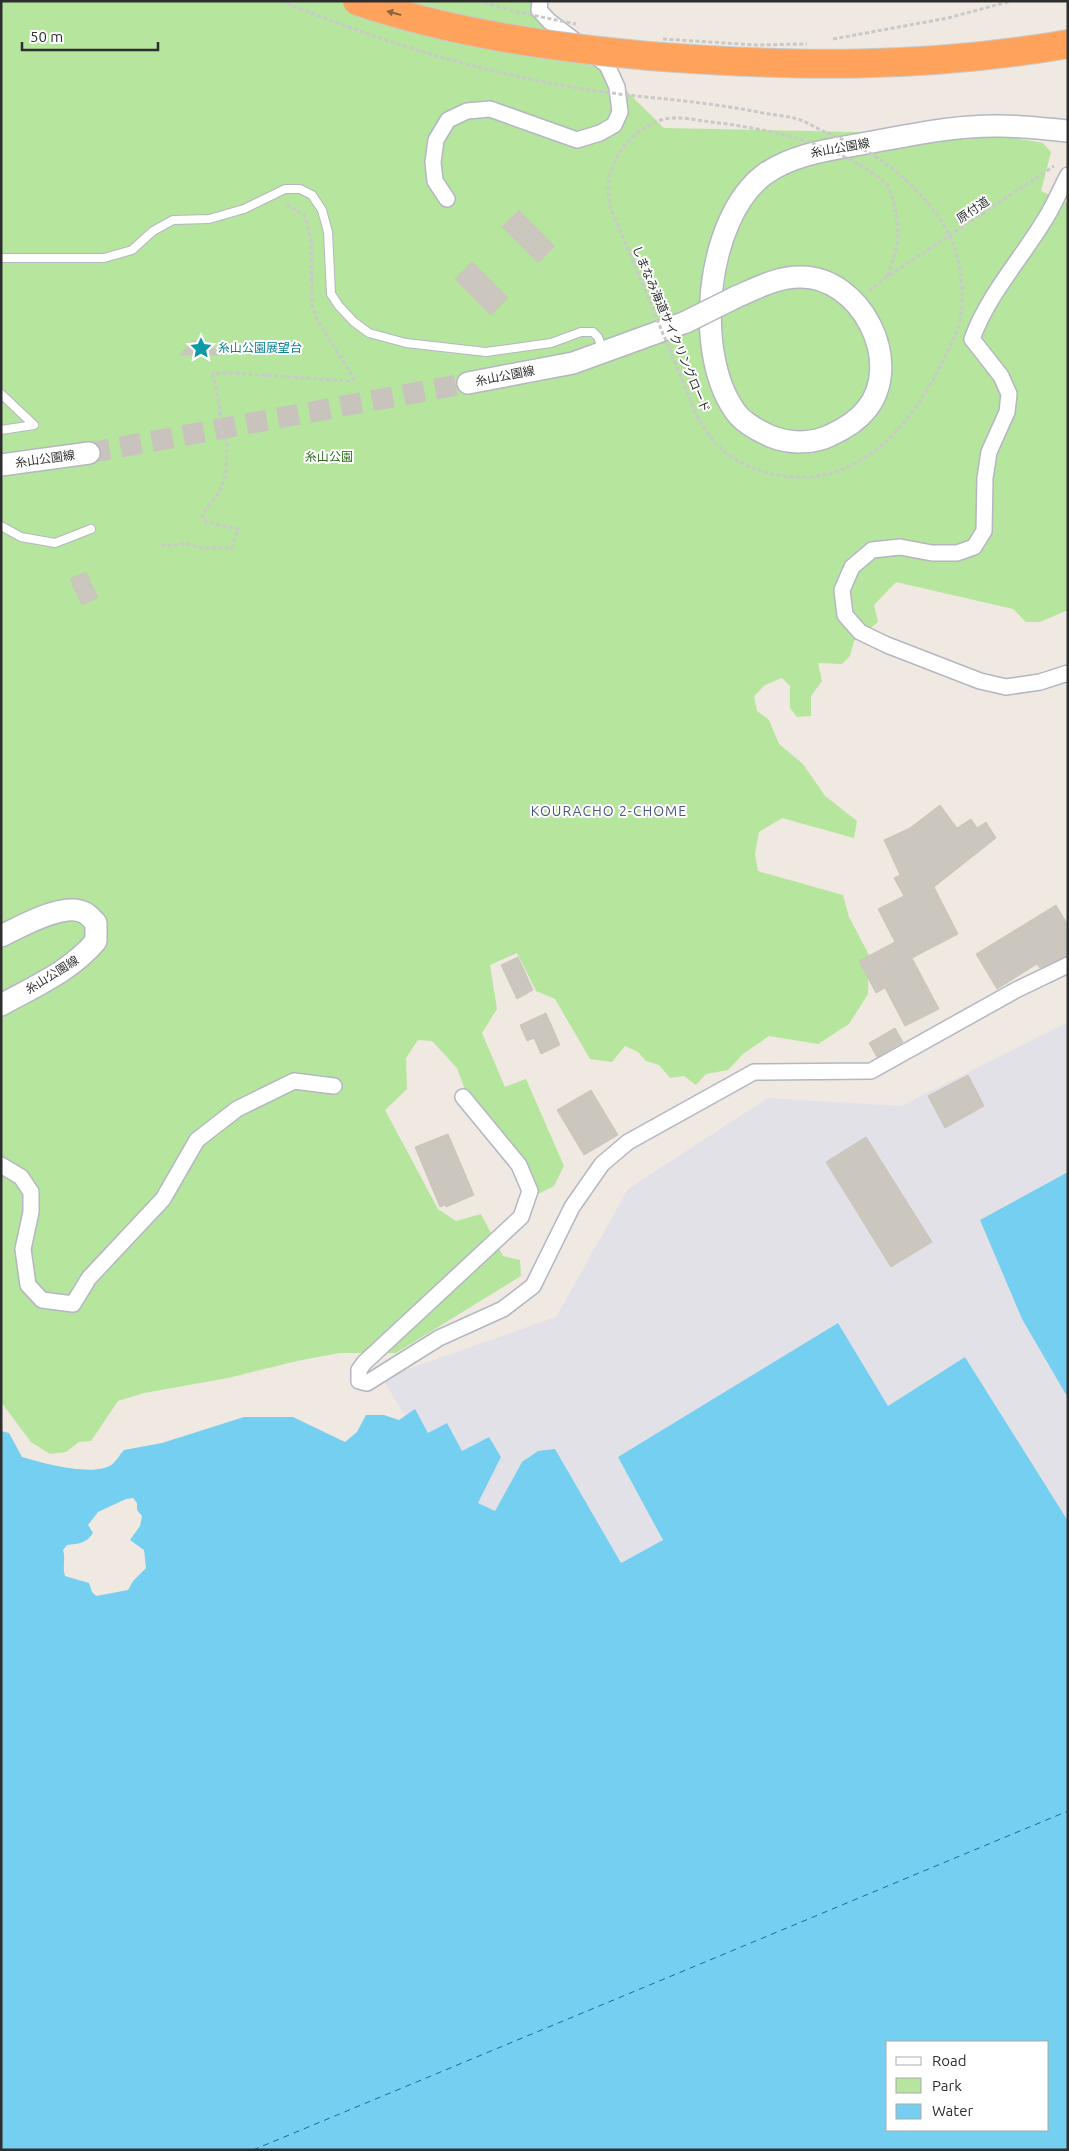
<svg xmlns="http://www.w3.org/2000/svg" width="1069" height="2151" viewBox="0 0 1069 2151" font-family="Ubuntu,'Noto Sans JP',sans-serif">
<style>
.industrial{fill:#e3e1e8}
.green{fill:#b6e59e}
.water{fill:#75cff0;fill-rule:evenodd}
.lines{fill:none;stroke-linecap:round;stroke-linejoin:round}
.ferry{stroke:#0d6fa3;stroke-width:1;stroke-dasharray:6 5;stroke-linecap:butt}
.building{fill:#cbc7bf;stroke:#cbc5ba}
.secondary-tunnel{stroke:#c8c4bd;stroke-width:21;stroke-dasharray:21 11;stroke-linecap:butt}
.lane-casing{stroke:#b4b7c1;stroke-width:10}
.street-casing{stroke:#b4b7c1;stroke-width:18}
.secondary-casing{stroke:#b4b7c1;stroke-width:24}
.highway-casing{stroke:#c9c9c9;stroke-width:30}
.path{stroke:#c9c9c9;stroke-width:3;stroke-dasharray:4 2.5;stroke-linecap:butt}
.lane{stroke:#fff;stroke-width:8}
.street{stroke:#fff;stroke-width:15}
.secondary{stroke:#fff;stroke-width:21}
.highway{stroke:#ffa35c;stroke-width:28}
.secondary-bridge-casing{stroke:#b4b7c1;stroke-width:24;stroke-linecap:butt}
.highway-bridge-casing{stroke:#c9c9c9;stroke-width:30;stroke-linecap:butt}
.path-bridge{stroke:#c9c9c9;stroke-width:3;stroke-dasharray:4 2.5;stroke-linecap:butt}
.secondary-bridge{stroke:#fff;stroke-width:21}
.highway-bridge{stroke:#ffa35c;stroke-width:28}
.oneway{fill:#8c6343}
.labels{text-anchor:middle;stroke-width:4;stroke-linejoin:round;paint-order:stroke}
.street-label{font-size:12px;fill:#2e2e2e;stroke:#fff}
.culture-label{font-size:12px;fill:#0d838f;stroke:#fff;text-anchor:start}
.park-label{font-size:12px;fill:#2c6e1b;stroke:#fff}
.neighbourhood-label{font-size:14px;letter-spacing:1px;fill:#4d5680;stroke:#fff}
</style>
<rect width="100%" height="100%" fill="#efe9e1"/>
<path class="industrial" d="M 1068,1022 L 1068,1172 L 980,1220 L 1022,1319 L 1068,1398 L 1068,1521 L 965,1357 L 888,1406 L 838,1323 L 663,1540 L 620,1563 L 555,1449 L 522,1462 L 495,1511 L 478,1503 L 501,1457 L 489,1437 L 462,1451 L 428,1433 L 415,1409 L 405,1416 L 382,1378 L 556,1317 L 628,1189 L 768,1098 L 901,1106 Z"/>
<path class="green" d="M 1,1 L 535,1 L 664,128 L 997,135 L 1043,143 L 1051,152 L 1041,191 L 1068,203 L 1068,610 L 1040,622 L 1026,622 L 1013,609 L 896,582 L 874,605 L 878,622 L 854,641 L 850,656 L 842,664 L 818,663 L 822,681 L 811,696 L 811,716 L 797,717 L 790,708 L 790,686 L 782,678 L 765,685 L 754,696 L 757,711 L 769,720 L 779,744 L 803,764 L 825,796 L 857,821 L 854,838 L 782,818 L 759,832 L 755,854 L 758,871 L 843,895 L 849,917 L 869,955 L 868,994 L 849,1024 L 818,1044 L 769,1036 L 743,1054 L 728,1070 L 706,1074 L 696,1085 L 684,1076 L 670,1078 L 659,1065 L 646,1061 L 638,1052 L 625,1046 L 612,1062 L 590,1059 L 555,999 L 536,991 L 517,953 L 490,965 L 497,1009 L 482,1033 L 505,1087 L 526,1079 L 564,1166 L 554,1186 L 534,1196 L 466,1093 L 457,1068 L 432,1041 L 418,1040 L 406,1058 L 407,1089 L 385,1110 L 438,1209 L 456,1221 L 481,1214 L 503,1256 L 520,1260 L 521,1276 L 396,1353 L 339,1353 L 297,1361 L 228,1378 L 144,1393 L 118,1401 L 91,1441 L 79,1442 L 66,1452 L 50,1454 L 31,1442 L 1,1402 Z"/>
<g class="water">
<path d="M 1068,1172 L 1068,1398 L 1022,1319 L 980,1220 Z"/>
<path d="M 838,1323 L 888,1406 L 965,1357 L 1068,1521 L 1068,2150 L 1,2150 L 1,1431 L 9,1433 L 22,1457 C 42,1463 93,1477 111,1465 C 116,1462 120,1454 124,1450 L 162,1443 L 244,1417 L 293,1417 L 345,1442 L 357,1432 L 366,1415 L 384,1415 L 399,1420 L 415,1409 L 428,1433 L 447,1423 L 462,1451 L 489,1437 L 501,1457 L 478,1503 L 495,1511 L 522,1462 L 538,1451 L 555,1449 L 621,1563 L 663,1540 L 618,1457 ZM 133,1498 L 137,1503 L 137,1510 L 142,1516 L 140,1526 L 130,1540 L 144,1550 L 146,1568 L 133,1581 L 128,1590 L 96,1596 L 92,1592 L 89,1583 L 65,1576 C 62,1567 66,1559 63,1550 L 67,1545 C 78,1544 87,1543 93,1533 L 88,1525 L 98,1512 L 126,1499 ZM 888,2042 L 1048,2042 L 1048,2130 L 888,2130 Z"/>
</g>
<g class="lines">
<path class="ferry" d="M 253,2150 L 1068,1811"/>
</g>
<g class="building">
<path d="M 519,210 L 555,246 L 538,263 L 502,227 Z"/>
<path d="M 472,262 L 508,298 L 491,315 L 455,279 Z"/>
<path d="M 192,341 L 205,342 L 222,355 L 180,355 Z"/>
<path d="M 86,572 L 98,598 L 82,605 L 70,579 Z"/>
<path d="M 940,805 L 957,828 L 971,819 L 977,828 L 986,822 L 996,838 L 934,887 L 958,934 L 912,958 L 939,1009 L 905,1026 L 885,988 L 876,993 L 859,961 L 895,942 L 878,909 L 904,896 L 894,878 L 900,875 L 884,840 L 910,828 Z"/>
<path d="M 1056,905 L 1068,925 L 1068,956 L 1040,968 L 1037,964 L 997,989 L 976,954 Z"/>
<path d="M 518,957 L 533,990 L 517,999 L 501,965 Z"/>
<path d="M 546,1013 L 560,1045 L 541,1054 L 534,1038 L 527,1041 L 520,1025 Z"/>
<path d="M 895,1028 L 903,1042 L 877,1057 L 869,1043 Z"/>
<path d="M 968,1075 L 984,1106 L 945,1128 L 928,1096 Z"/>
<path d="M 591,1090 L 618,1135 L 584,1155 L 557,1110 Z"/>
<path d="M 448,1134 L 474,1195 L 446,1207 L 445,1205 L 440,1207 L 415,1147 Z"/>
<path d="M 866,1137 L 932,1242 L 891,1267 L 826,1162 Z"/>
</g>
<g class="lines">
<path class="secondary-tunnel" d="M 89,453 L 468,383"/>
<defs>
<g id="lane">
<path d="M 1,258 L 104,258 L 132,250 L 153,231 L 173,220 L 209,219 L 244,209 L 285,189 L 300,189 L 312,195 L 322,210 L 328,232 L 331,294 L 339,306 L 354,322 L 369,333 L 406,343 L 486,352 L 551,343 L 581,332 L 593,332 L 598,337 L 603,351"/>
<path d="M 1,394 L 34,425 L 1,430"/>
<path d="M 1,526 L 21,537 L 55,543 L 91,529"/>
</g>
<g id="street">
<path d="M 1068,175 C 1061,188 1055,203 1047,216 C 1023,257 988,294 972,339 L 1001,376 L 1009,394 L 1007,412 L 989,452 L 985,478 L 984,531 L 974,547 L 957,553 L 932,553 L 900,547 L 872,550 L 852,567 L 842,590 L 845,615 L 860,632 L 887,645 L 980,681 L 1006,687 L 1040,682 L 1068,673"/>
<path d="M 447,199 L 435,181 L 433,162 L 436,140 L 448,120 L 467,111 L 490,109 L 577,140 L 600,133 L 614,125 L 620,112 L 617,87 L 607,65 L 549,21 L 539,10 L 540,1"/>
<path d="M 463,1097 L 519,1165 L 530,1191 L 521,1217 L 364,1363 L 359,1370 L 359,1381 L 367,1383 L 439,1338 L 503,1309 L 533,1286 L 572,1207 L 602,1164 L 628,1142 L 754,1072 L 871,1071 L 1016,990 L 1068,965"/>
<path d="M 1,1165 L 21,1177 L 31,1192 L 31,1212 L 23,1249 L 28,1285 L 42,1300 L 73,1304 L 89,1278 L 163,1199 L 197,1140 L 237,1109 L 294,1081 L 334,1086"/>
</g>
<g id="secondary">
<path d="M 736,297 C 757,288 777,277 800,277 C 861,276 905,363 866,410 C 857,421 844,429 831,435 C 813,444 789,444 770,436 C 759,431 746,424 738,415 C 692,358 705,218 765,174 C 794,154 828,150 861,144 C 907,136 953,125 1000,126 C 1023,126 1045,129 1068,131"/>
<path d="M 468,383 L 573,363 L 686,322"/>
<path d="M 1,465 L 89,453"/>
<path d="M 1,936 C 20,927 65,901 85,913 C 89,915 93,920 96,923 L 96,941 C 71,971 35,986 1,1005"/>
</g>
<path id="highway" d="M 649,56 C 793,67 925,69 1068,44"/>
</defs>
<use href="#lane" class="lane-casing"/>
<use href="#street" class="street-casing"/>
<use href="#secondary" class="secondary-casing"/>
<use href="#highway" class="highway-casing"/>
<g class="path">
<path d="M 833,39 L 948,18 L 1011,1"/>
<path d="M 887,184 C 895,200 900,228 897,245 C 895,256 891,266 888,276"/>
<path d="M 869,291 L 888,276 L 1054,166"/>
<path d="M 161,545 L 169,546 L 185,543 L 202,548 L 232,548 L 238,529 L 206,522 L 202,515 L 220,491 L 226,473 L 227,445 L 219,425 L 220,409 L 213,374 L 232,373 L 350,381 L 354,378 L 317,320 L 312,305 L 311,240 L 304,215 L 284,203"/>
</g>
<use href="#lane" class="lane"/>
<use href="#street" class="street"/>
<use href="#secondary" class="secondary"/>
<use href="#highway" class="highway"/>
<defs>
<path id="secondary-bridge" d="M 686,322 L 736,297"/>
<path id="highway-bridge" d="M 357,1 C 452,33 549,47 649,56"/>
</defs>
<use href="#secondary-bridge" class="secondary-bridge-casing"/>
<use href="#highway-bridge" class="highway-bridge-casing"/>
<g class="path-bridge">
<path d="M 281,1 C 351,29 421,54 494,71 C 544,83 595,92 646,97 C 686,101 724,105 763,113 C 775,115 787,116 798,119 C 807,122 816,128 825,132 C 839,138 855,144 868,152 C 899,170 938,207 952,241 C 962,265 967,309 956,333 C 932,387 899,447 841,470 C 798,486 741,475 711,438 C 706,432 702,424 698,418 L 610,206 C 606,184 608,175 618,155 C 628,138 645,124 665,119 C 679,116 696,120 711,122 C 771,129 839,144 887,184"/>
<path d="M 478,1 L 517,12 L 576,24"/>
<path d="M 663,39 L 757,45 L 807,44"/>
</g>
<use href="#secondary-bridge" class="secondary-bridge"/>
<use href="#highway-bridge" class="highway-bridge"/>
</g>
<defs><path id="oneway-solid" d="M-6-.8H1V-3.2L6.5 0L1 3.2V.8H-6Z" transform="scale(1.25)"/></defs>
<use class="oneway" href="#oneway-solid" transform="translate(394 13) rotate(-165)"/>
<defs>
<symbol id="sight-bare" viewBox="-9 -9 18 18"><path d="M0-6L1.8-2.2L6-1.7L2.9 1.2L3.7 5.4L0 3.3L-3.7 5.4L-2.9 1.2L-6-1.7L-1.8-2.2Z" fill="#0f9aa8" stroke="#fff" stroke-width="2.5" paint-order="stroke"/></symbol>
</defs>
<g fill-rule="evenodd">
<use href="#sight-bare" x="185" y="332" width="32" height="32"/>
</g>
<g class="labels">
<g class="street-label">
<text transform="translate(840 148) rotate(-10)" y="4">糸山公園線</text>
<text transform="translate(973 210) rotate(-34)" y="4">原付道</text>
<text transform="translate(671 329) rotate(67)" y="4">しまなみ海道サイクリングロード</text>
<text transform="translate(505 376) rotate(-11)" y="4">糸山公園線</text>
<text transform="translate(45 459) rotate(-8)" y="4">糸山公園線</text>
<text transform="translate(52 975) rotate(-32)" y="4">糸山公園線</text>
</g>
<g class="culture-label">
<text x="218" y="352">糸山公園展望台</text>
</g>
<g class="park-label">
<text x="329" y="461">糸山公園</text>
</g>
<g class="neighbourhood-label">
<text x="609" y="816">KOURACHO 2-CHOME</text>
</g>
</g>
<rect width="1069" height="2151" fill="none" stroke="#2e2e2e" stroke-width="5"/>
<rect x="886" y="2041" width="162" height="90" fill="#ffffff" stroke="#ababab"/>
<rect x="896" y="2057" width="25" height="8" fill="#ffffff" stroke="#ababab"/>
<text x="932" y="2066" font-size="15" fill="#2e2e2e">Road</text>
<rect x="896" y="2078" width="25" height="15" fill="#b6e59e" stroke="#ababab"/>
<text x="932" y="2091" font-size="15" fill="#2e2e2e">Park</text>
<rect x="896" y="2104" width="25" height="15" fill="#75cff0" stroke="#ababab"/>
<text x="932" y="2116" font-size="15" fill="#2e2e2e">Water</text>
<path d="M22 42v8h136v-8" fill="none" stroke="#2e2e2e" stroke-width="2.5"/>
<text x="30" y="42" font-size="15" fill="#2e2e2e" stroke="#ffffff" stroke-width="4" paint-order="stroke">50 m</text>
</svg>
